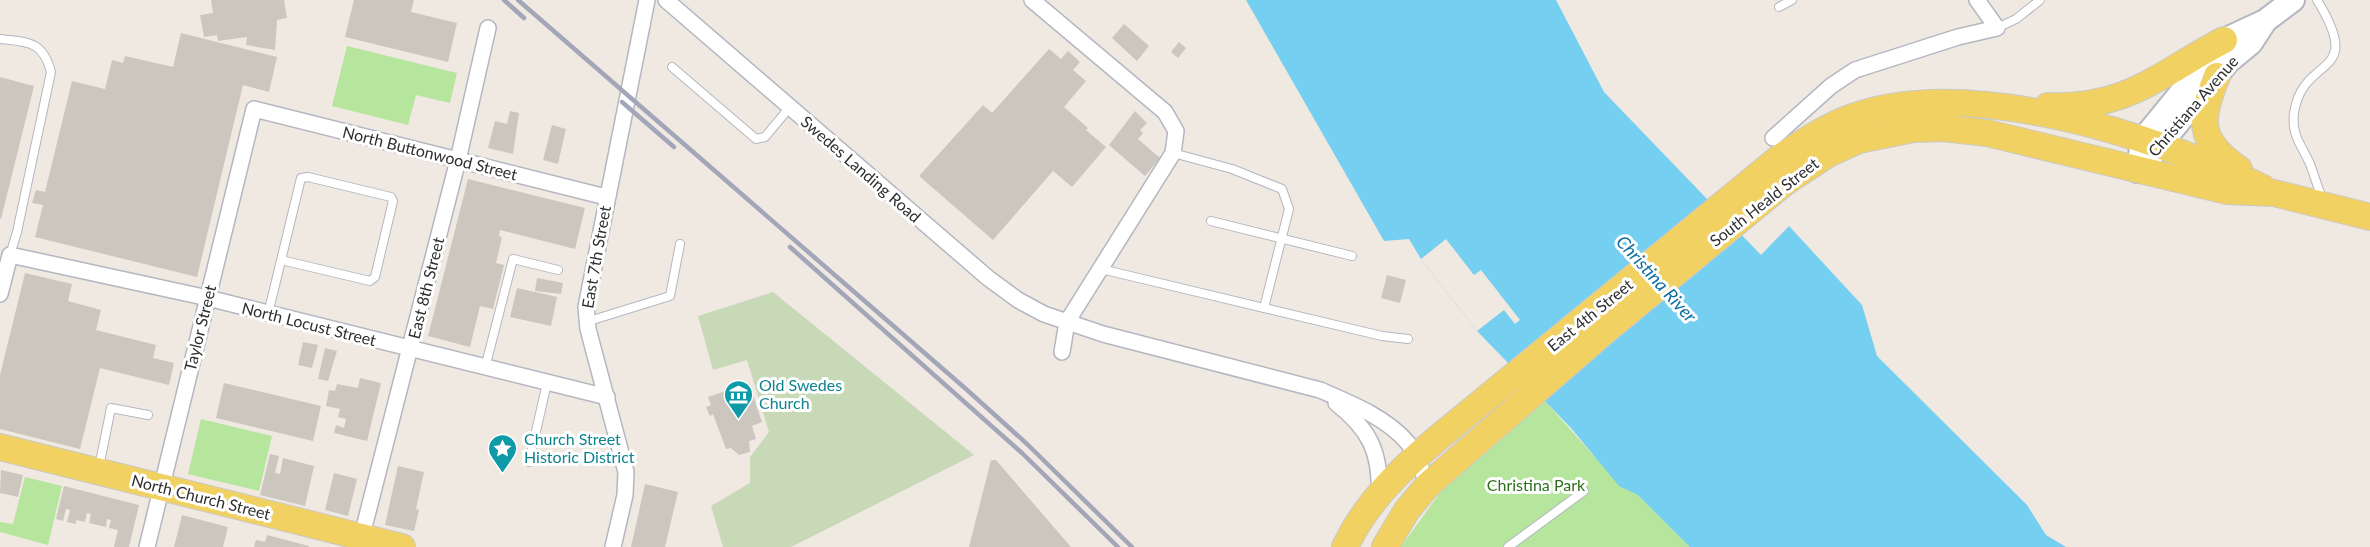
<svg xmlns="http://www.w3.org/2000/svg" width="2370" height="547" viewBox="0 0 2370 547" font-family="Lato,sans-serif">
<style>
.green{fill:#b6e59e}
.cemetery{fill:#c8d9b8}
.water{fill:#75cff0}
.pier{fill:#efe9e1}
.building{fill:#cbc7bf}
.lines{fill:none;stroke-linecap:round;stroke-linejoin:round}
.lane-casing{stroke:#b4b7c1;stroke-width:10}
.street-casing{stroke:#b4b7c1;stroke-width:18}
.secondary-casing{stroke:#b4b7c1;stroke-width:26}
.primary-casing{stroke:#c9c9c9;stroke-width:28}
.lane{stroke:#fff;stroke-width:8}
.street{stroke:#fff;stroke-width:15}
.secondary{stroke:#fff;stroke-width:22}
.primary{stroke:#f2d163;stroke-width:26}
.rail{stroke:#a3a6b8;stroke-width:4.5}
.labels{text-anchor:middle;stroke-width:6;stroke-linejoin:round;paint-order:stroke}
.street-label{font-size:16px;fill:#2e2e2e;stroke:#fff}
.culture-label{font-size:16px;fill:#0d838f;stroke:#fff;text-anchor:start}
.park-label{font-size:16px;fill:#2c6e1b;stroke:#fff}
.water-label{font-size:18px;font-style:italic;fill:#0d6fa3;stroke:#fff}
</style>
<rect width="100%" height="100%" fill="#efe9e1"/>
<g class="green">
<path d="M 347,46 L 457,73 L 450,103 L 416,95 L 408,125 L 332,106 Z"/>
<path d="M 1543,399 L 1594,456 L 1705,547 L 1401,547 L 1455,472 Z"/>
<path d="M 201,419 L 272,436 L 259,491 L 188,474 Z"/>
<path d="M 25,477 L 62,486 L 48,545 L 0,532 L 0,522 L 13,524 Z"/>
</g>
<path class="cemetery" d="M 773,292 L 974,455 L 791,547 L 723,547 L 711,506 L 750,483 L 750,457 L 769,432 L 747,360 L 713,370 L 698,316 Z"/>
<path class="water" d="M 1246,0 L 1556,0 L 1604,92 L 1761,255 L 1789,226 L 1862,305 L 1877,356 L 2027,505 L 2046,535 L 2066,547 L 1690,547 L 1638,495 L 1619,486 L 1571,428 L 1477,331 L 1421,259 L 1409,239 L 1384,241 Z"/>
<path class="pier" d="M 1446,239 L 1474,275 L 1481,270 L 1520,320 L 1515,324 L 1504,310 L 1477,331 L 1421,259 Z"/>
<g class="building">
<path d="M 211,0 L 284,0 L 287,18 L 277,20 L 275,50 L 246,45 L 247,37 L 218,41 L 217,35 L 204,37 L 200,15 L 213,13 Z"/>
<path d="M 354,0 L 414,0 L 411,12 L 457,23 L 448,62 L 345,37 Z"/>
<path d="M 1124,24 L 1149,46 L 1137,61 L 1112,38 Z"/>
<path d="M 181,33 L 277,57 L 269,92 L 243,85 L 197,277 L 35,237 L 43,205 L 32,203 L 36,190 L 45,192 L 72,81 L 105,89 L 112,60 L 123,63 L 125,56 L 173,67 Z"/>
<path d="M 1179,42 L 1186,48 L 1178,58 L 1171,52 Z"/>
<path d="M 1049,49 L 1061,59 L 1068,51 L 1080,62 L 1073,70 L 1086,81 L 1064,107 L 1088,128 L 1086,130 L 1106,147 L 1072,187 L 1053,171 L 993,240 L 919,176 L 983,105 L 992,113 Z"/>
<path d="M 0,77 L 34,86 L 1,219 L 0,218 Z"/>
<path d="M 510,111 L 519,113 L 513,154 L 488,148 L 495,121 L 507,124 Z"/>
<path d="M 1135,111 L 1147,123 L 1140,130 L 1143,133 L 1138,139 L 1160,158 L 1145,176 L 1109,145 Z"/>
<path d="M 552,125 L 566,129 L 558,164 L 543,160 Z"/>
<path d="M 468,179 L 585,208 L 575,249 L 500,230 L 499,236 L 502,237 L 496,263 L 504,265 L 493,309 L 480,306 L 470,347 L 428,336 Z"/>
<path d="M 25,273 L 72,284 L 68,301 L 101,310 L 96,330 L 156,345 L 153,358 L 174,363 L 169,385 L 100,368 L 80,449 L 0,429 L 0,375 Z"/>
<path d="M 1387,275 L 1406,280 L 1400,303 L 1381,298 Z"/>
<path d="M 537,278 L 563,283 L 561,294 L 535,291 Z"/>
<path d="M 517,288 L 557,297 L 551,326 L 510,317 Z"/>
<path d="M 303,342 L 318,345 L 312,368 L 298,365 Z"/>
<path d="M 325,348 L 337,351 L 328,381 L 318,379 Z"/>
<path d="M 360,378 L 381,383 L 367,441 L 334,433 L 336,425 L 344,428 L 346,419 L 338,417 L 340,409 L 326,406 L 329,390 L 335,391 L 337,384 L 358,388 Z"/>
<path d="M 224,383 L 321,406 L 313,441 L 216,418 Z"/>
<path d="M 749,383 L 762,422 L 752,426 L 756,439 L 749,441 L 750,452 L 739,455 L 731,448 L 726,449 L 713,414 L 710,416 L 706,407 L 711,405 L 708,397 Z"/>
<path d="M 270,454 L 279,456 L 275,473 L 280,474 L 283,458 L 314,466 L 305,506 L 260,495 Z"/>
<path d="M 991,460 L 996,460 L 1071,547 L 969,547 Z"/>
<path d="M 398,466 L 424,472 L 416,509 L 419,510 L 414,531 L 385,525 Z"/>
<path d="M 1,470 L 23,475 L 18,497 L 0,493 Z"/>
<path d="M 334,473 L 357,479 L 348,516 L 325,510 Z"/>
<path d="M 645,484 L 678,492 L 665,547 L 631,547 Z"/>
<path d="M 64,486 L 139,505 L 129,547 L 114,547 L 118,530 L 109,528 L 111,520 L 107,519 L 106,527 L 89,523 L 91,514 L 87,513 L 85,522 L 76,520 L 76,524 L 67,522 L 70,510 L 66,509 L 63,521 L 56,519 Z"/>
<path d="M 182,515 L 228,527 L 223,547 L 174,547 Z"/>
<path d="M 267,535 L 309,546 L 309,547 L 254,547 L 256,540 L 265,542 Z"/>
</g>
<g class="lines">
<defs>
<g id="lane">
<path d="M 2317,0 C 2366,80 2303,53 2294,113 C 2291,135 2302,146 2310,164 C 2314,175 2318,187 2322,199"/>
<path d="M 1779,7 L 1792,0"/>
<path d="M 1997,28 L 2016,19 L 2040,0"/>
<path d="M 0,39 C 28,42 43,41 51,72 L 17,232 L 10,255"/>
<path d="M 672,67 L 756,139 L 765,137 L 790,107"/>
<path d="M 1173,153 L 1232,169 L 1282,189 L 1289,209 L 1264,308"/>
<path d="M 1211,221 L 1352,256"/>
<path d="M 1101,269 L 1382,336 L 1408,339"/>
<path d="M 268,314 L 301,178 L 308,177 L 391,197 L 393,201 L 375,277 L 370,281 L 281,260"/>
<path d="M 586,322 L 670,296 L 680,244"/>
<path d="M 485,368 L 513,259 L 558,270"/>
<path d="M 529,462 L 547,383"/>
<path d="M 99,467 L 111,408 L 148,415"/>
<path d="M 1508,547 L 1584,491"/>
</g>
<g id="street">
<path d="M 666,0 L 988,278 L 1018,300 L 1044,314 L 1103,334 L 1320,390 C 1350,403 1386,417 1408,443 C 1417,455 1422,471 1428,485"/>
<path d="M 1032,0 L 1165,112 L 1176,131 L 1173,153 L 1067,322 L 1062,352"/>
<path d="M 1773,138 L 1831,86 L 1855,70 L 1958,37 L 1997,28 L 1977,0"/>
<path d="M 0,294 L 10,255 L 208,298 L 607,397"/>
<path d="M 1336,403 C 1369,429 1381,452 1379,494"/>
<path d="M 360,543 L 458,160 L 488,28"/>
<path d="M 147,547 L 254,109 L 606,197"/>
<path d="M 613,547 L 625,495 L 626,472 L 588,329 L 586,307 L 647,0"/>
</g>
<g id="secondary">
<path d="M 2150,157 L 2228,62 L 2251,43 L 2264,23"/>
<path d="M 2137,171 L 2143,139 L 2224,40 L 2265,21 L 2293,0"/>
</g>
<g id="primary">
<path d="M 2217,76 C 2200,119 2196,140 2239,169"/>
<path d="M 2048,106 C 2128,109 2159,74 2224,40"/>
<path d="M 0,447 L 402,547"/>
<path d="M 1345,547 C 1366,502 1401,469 1438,438 L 1778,159 C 1799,145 1821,130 1845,120 C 1962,72 2154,135 2263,188"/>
<path d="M 1385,547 L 1407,510 L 1428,485 L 1605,331 L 1784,183 L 1828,154 L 1859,140 L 1913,129 L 1943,128 L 1987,133 L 2227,191 L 2274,193 L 2370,217"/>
</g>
</defs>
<use href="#lane" class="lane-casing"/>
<use href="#street" class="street-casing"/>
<use href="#secondary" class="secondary-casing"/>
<use href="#primary" class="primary-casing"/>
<use href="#lane" class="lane"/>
<use href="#street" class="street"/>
<use href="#secondary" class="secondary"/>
<use href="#primary" class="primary"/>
<g class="rail">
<path d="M 504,0 L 524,18"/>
<path d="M 518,0 L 966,389 L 1027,444 L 1132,547"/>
<path d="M 622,102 L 674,147"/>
<path d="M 790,247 L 1022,453 L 1118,547"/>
</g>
</g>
<defs>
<symbol id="museum-pin" viewBox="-11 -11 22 30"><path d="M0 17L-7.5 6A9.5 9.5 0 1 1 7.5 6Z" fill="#0f9aa8" stroke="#fff"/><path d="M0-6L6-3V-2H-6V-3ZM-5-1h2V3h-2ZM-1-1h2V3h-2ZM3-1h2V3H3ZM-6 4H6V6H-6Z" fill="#fff"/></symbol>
<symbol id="sight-pin" viewBox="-11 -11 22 30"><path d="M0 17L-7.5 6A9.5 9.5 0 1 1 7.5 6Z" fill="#0f9aa8" stroke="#fff"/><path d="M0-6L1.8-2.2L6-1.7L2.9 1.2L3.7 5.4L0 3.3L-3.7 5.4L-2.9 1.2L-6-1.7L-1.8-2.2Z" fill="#fff"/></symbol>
</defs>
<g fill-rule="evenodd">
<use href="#museum-pin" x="722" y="378" width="33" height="45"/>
<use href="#sight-pin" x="486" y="432" width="33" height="45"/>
</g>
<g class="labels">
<g class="street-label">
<text transform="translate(2193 106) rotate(-49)" y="6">Christiana Avenue</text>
<text transform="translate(430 153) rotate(14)" y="6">North Buttonwood Street</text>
<text transform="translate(861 169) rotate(41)" y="6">Swedes Landing Road</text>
<text transform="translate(1764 202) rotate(-38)" y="6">South Heald Street</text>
<text transform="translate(596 257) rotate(-80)" y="6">East 7th Street</text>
<text transform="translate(426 288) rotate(-76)" y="6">East 8th Street</text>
<text transform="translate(1590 315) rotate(-39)" y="6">East 4th Street</text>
<text transform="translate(309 324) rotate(14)" y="6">North Locust Street</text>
<text transform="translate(200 328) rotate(-76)" y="6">Taylor Street</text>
<text transform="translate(201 497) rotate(14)" y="6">North Church Street</text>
</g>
<g class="culture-label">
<text x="759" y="391">Old Swedes<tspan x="759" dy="18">Church</tspan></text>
<text x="524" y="445">Church Street<tspan x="524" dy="18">Historic District</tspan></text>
</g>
<g class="park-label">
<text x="1536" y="491">Christina Park</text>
</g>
<g class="water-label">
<text transform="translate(1656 279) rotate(48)" y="6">Christina River</text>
</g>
</g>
</svg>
